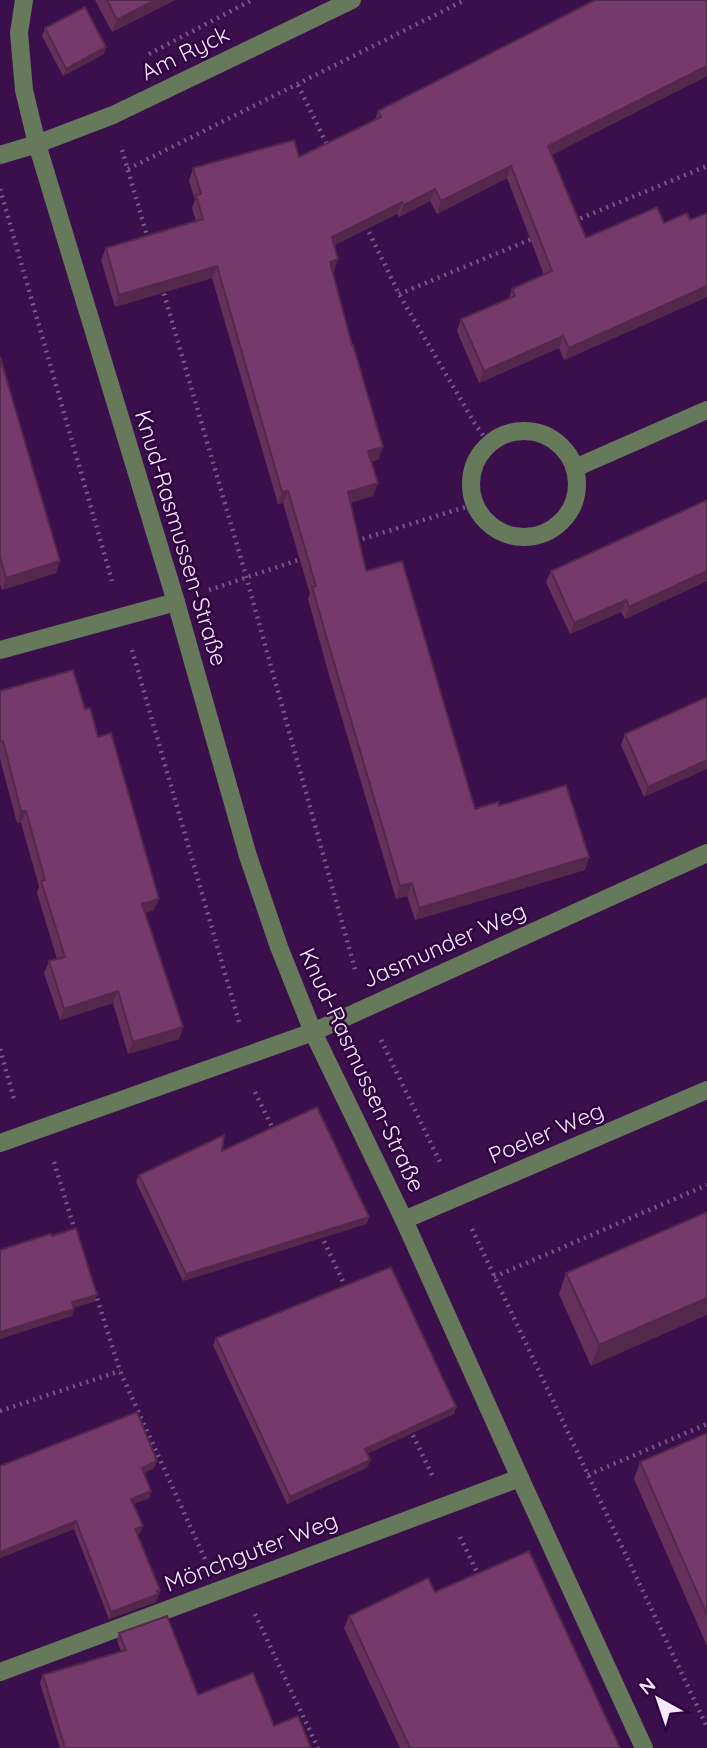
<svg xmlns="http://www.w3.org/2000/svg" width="707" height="1748" viewBox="0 0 707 1748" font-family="Quicksand,sans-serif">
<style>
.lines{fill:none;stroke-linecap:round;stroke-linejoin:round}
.path{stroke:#785787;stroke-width:4.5;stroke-dasharray:2 5;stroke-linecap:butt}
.minor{stroke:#66795b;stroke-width:18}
.wall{fill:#65315c}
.shaded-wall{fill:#53284b}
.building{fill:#76396b;stroke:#53284b;stroke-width:2}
.labels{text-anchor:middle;stroke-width:5;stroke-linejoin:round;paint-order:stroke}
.street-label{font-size:23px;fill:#f7e8fe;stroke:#300341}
</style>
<rect width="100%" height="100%" fill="#3a0f4c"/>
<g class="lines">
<g class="path">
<path d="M 149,54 L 252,0"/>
<path d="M 298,85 L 329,149"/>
<path d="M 122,150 L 148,239"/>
<path d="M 128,169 L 465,0"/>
<path d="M 0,189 L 112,581"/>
<path d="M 574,221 L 707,166"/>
<path d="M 366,226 L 399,294 L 475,424 L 490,445"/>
<path d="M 162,287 L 246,576 L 356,973"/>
<path d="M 399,294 L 534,238"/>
<path d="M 356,541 L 475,504"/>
<path d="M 209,590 L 304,558"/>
<path d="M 132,650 L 239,1022"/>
<path d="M 381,1040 L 441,1164"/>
<path d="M 0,1049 L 14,1099"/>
<path d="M 255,1092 L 274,1131"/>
<path d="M 54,1162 L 76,1234"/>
<path d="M 472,1229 L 707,1727"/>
<path d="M 321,1235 L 347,1290"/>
<path d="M 494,1277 L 707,1185"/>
<path d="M 95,1292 L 120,1371 L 205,1559"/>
<path d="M 0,1411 L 120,1371"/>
<path d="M 410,1429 L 432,1475"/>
<path d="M 588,1475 L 707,1424"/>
<path d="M 460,1537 L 479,1576"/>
<path d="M 255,1614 L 318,1748"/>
</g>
<g class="minor">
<path d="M 24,0 L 19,33 L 24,90 L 37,144 L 176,602 L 248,856 L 279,947 L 313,1032 L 404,1220 L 520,1478 L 644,1748"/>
<path d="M 0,155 L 37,144 L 113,115 L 352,0"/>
<circle cx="524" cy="484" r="53"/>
<path d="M 575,468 L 707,410"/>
<path d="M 0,650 L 176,602"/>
<path d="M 0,1143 L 313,1032 L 707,853"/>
<path d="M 404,1220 L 707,1090"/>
<path d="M 0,1672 L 520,1478"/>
</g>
</g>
<g class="wall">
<path d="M 95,0 L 175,0 L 112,32 Z"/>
<path d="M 707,0 L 707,76 L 551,155 L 586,238 L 664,223 L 690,220 L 707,213 L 707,297 L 564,360 L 559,348 L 479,383 L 457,331 L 461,319 L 509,298 L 512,289 L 544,275 L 507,178 L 437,214 L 430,201 L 399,217 L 397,214 L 334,245 L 334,272 L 332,272 L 379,459 L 371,462 L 373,496 L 350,503 L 366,571 L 475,809 L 499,806 L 589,857 L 585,870 L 415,920 L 407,896 L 396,899 L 329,675 L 308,599 L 310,594 L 283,503 L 278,504 L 212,278 L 115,307 L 101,260 L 106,248 L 196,221 L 192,208 L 195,200 L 189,181 L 193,168 L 299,157 L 375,120 L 378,111 Z"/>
<path d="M 45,28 L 104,54 L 63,76 L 42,36 Z"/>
<path d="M 0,357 L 56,573 L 2,590 L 0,584 Z"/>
<path d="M 707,500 L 707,581 L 625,619 L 621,612 L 570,634 L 546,582 L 551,571 Z"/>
<path d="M 0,691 L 85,709 L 98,737 L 154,910 L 145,913 L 183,1027 L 179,1039 L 128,1054 L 113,1003 L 60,1020 L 44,973 L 49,961 L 57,959 L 37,893 L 39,886 L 21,823 L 17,823 L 0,759 Z"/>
<path d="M 707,697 L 644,797 L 621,745 L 625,734 Z"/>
<path d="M 222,1151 L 369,1217 L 366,1224 L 183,1281 L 136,1182 L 139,1175 Z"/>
<path d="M 707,1212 L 591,1366 L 559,1294 L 566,1273 Z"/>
<path d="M 216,1338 L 456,1407 L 454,1414 L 368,1453 L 368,1467 L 287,1504 L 213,1345 Z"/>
<path d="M 707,1433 L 707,1646 L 634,1479 L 640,1462 Z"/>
<path d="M 157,1461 L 154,1468 L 144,1473 L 151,1491 L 149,1498 L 133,1504 L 140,1533 L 137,1534 L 160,1590 L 156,1602 L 109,1619 L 74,1529 L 0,1558 L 0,1466 Z"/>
<path d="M 435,1592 L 603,1714 L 620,1748 L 400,1748 L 344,1628 L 349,1616 Z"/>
<path d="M 119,1633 L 198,1695 L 274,1726 L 311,1748 L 60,1748 L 40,1683 L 43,1675 L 121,1651 L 117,1641 Z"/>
</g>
<g class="shaded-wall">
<path d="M 155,0 L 175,0 L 112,32 L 117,20 Z"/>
<path d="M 106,47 L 104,54 L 63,76 L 66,69 Z"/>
<path d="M 707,66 L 707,76 L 544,159 L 548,146 Z"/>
<path d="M 511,166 L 507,178 L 437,214 L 441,201 Z"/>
<path d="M 435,189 L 430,201 L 399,217 L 404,205 Z"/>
<path d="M 402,202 L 397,214 L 327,249 L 332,237 Z"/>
<path d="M 338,259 L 334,272 L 325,274 L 330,262 Z"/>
<path d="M 217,266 L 212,278 L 115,307 L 119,295 Z"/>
<path d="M 707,286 L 707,297 L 564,360 L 569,348 Z"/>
<path d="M 563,336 L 559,348 L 479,383 L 484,371 Z"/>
<path d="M 383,447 L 379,459 L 364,464 L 368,451 Z"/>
<path d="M 378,483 L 373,496 L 343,505 L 348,492 Z"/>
<path d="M 288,491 L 283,503 L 278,504 L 282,492 Z"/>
<path d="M 60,561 L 56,573 L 2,590 L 6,578 Z"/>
<path d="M 707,571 L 707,581 L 625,619 L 629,607 Z"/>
<path d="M 626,600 L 621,612 L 570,634 L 574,623 Z"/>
<path d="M 707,760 L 707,769 L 644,797 L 648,787 Z"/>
<path d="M 21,811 L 26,811 L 21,823 L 17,823 Z"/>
<path d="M 589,857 L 585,870 L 415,920 L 419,908 Z"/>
<path d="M 412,883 L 407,896 L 396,899 L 400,886 Z"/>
<path d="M 159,899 L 154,910 L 138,915 L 142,904 Z"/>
<path d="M 118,991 L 113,1003 L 60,1020 L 64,1009 Z"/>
<path d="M 183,1027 L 179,1039 L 128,1054 L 133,1042 Z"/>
<path d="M 369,1217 L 366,1224 L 183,1281 L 186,1274 Z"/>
<path d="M 97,1295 L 94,1302 L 69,1309 L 72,1302 Z"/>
<path d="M 707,1298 L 707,1315 L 591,1366 L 599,1345 Z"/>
<path d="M 74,1309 L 72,1316 L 0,1339 L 0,1332 Z"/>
<path d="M 456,1407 L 454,1414 L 363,1456 L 365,1449 Z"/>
<path d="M 370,1460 L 368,1467 L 287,1504 L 290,1497 Z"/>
<path d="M 157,1461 L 154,1468 L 140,1475 L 142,1468 Z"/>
<path d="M 151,1491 L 149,1498 L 129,1506 L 131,1499 Z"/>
<path d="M 76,1521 L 74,1529 L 0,1558 L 0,1552 Z"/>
<path d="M 143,1526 L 140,1533 L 133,1536 L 135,1529 Z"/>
<path d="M 160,1590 L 156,1602 L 109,1619 L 111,1612 Z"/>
</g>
<g class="building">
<path d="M 107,0 L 155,0 L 117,20 Z"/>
<path d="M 595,0 L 707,0 L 707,66 L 548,146 L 586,238 L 657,207 L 664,223 L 687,213 L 690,220 L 707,213 L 707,286 L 569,348 L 563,336 L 484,371 L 461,319 L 515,296 L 512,289 L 552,271 L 511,166 L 441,201 L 435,189 L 404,205 L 402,202 L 332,237 L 338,259 L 330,262 L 352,345 L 353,345 L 383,447 L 368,451 L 378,483 L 348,492 L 366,571 L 402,561 L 475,809 L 498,802 L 499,806 L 566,785 L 589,857 L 419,908 L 412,883 L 400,886 L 334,663 L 312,587 L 316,586 L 288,491 L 282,492 L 217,266 L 119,295 L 106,248 L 203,219 L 196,195 L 201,194 L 193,168 L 294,140 L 299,157 L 381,117 L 378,111 Z"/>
<path d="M 85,7 L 106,47 L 66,69 L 45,28 Z"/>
<path d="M 0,357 L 60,561 L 6,578 L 0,557 Z"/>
<path d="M 707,500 L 707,571 L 629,607 L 626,600 L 574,623 L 551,571 Z"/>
<path d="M 73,670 L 85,709 L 90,708 L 98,737 L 111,733 L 159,899 L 142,904 L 183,1027 L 133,1042 L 118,991 L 64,1009 L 49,961 L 65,957 L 41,881 L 45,880 L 26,811 L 21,811 L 3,741 L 0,742 L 0,691 Z"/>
<path d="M 707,697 L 707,760 L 648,787 L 625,734 Z"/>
<path d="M 317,1107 L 369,1217 L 186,1274 L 139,1175 L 224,1135 L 222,1151 Z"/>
<path d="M 707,1212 L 707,1298 L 599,1345 L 566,1273 Z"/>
<path d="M 76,1228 L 97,1295 L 72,1302 L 74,1309 L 0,1332 L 0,1250 L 50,1234 L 52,1236 Z"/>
<path d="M 391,1267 L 456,1407 L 365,1449 L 370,1460 L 290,1497 L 216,1338 Z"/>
<path d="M 137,1412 L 157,1461 L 142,1468 L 151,1491 L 131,1499 L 143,1526 L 135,1529 L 160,1590 L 157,1591 L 159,1594 L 111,1612 L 76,1521 L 0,1552 L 0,1466 Z"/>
<path d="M 707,1433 L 707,1615 L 640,1462 Z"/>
<path d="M 529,1551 L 620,1748 L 410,1748 L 349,1616 L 428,1578 L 435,1592 Z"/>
<path d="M 167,1616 L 198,1695 L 253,1673 L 274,1726 L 298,1716 L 311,1748 L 65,1748 L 43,1675 L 126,1650 L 119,1633 Z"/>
</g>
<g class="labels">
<g class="street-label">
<text transform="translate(185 53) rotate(-26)" y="8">Am Ryck</text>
<text transform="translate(181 538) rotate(73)" y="8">Knud-Rasmussen-Straße</text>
<text transform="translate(444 945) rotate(-24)" y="8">Jasmunder Weg</text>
<text transform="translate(362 1070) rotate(65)" y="8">Knud-Rasmussen-Straße</text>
<text transform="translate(546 1133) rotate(-23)" y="8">Poeler Weg</text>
<text transform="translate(251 1552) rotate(-21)" y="8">Mönchguter Weg</text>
</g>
</g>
<g transform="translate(658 1699) rotate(320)" stroke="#300341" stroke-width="5" paint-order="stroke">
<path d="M0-5L12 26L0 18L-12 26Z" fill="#f7e8fe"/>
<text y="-10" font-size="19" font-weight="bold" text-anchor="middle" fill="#f7e8fe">N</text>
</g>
</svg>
